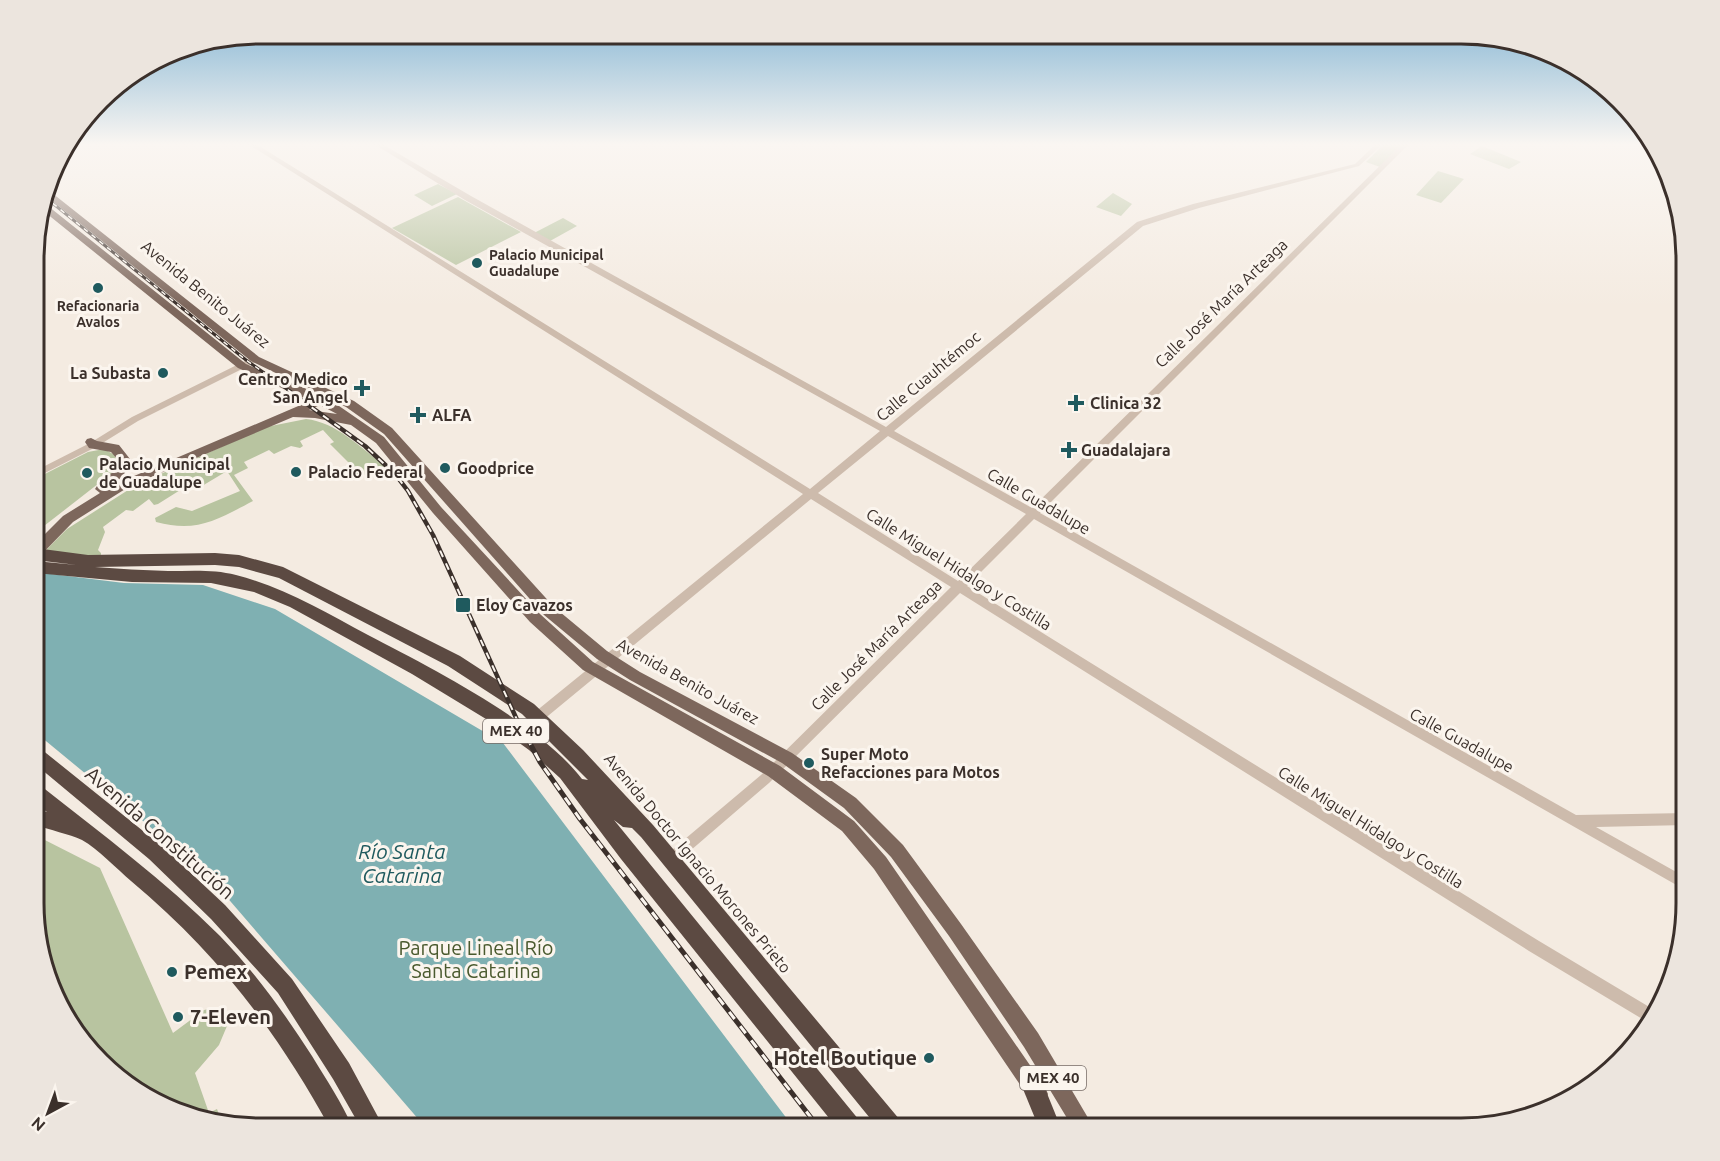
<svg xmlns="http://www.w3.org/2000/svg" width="1720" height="1161" viewBox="0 0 1720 1161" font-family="Ubuntu,sans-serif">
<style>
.green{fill:#b8c4a0}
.water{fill:#7fb0b2}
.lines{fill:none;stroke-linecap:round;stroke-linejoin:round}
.minor{fill:#cdbbac;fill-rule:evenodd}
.major{fill:#7d675c;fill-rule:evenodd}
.highway{fill:#5c4a42;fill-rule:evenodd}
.rail-far2-casing{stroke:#3b302b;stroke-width:3}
.rail-far1-casing{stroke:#3b302b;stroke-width:4.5}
.rail-casing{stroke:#3b302b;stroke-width:5}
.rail-far2{stroke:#fbf5ee;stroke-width:1.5;stroke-dasharray:5;stroke-linecap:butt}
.rail-far1{stroke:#fbf5ee;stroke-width:2;stroke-dasharray:7;stroke-linecap:butt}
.rail{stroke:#fbf5ee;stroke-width:3;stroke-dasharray:9;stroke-linecap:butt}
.poi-dot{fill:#1f5a5e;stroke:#fbf5ee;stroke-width:2}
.labels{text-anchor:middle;stroke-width:6;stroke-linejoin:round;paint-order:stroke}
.far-poi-label{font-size:14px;font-weight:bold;fill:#3b302b;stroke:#fbf5ee;text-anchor:start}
.shield{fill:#fbf5ee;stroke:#756b66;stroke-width:1.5}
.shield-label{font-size:15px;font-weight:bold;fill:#3b302b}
.street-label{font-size:16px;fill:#3b302b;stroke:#fbf5ee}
.poi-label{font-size:16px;font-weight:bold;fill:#3b302b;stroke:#fbf5ee;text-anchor:start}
.near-street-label{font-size:20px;fill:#3b302b;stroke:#fbf5ee}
.near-park-label{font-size:20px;fill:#4a5a2e;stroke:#fbf5ee}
.near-poi-label{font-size:20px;font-weight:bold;fill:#3b302b;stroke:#fbf5ee;text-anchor:start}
.near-water-label{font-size:21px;font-style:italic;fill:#1f5a5e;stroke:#fbf5ee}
.rim{fill:none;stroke:#3b302b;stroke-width:3}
</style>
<rect width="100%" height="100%" fill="#f4ebe1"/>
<g class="green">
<path d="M 1384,144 L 1403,144 L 1380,167 L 1366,162 Z"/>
<path d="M 1482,146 L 1521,162 L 1509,169 L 1470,154 Z"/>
<path d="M 1438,171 L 1464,179 L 1441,203 L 1416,195 Z"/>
<path d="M 438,184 L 457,194 L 432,206 L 414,195 Z"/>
<path d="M 1113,193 L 1132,204 L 1121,216 L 1096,207 Z"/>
<path d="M 458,197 L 521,232 L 456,265 L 392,228 Z"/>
<path d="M 563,218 L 577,226 L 550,241 L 534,233 Z"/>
<path d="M 306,419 C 336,422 361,448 385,466 L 356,478 L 349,471 L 354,468 L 330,444 L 334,442 L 323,430 L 300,441 L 303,446 L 300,448 L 291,446 L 274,454 L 269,450 L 244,462 L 248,468 L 234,475 L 253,501 C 217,520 197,533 156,522 L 155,518 L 176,507 L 192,511 L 240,491 L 227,471 L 197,489 L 193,482 L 158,504 L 154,505 L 149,499 L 133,511 L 126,510 L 103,527 L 105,532 L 98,550 L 101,553 L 101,558 L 45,551 L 67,529 L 136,485 L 266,427 Z"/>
<path d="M 104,449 L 115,455 L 117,460 L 112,473 L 35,533 L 35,479 L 88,452 Z"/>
<path d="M 35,835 L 100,868 L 173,1033 L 204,1010 L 218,1007 L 227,1026 L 219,1045 L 195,1073 L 209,1113 L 217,1109 L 222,1123 L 186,1116 L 121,1082 L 63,1016 L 35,932 Z"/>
</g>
<path class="water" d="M 35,572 L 124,583 L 203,585 L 275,609 L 503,743 L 794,1128 L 426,1128 L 206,873 L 35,732 Z"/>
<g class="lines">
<g class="minor">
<path d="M 248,144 L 256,144 L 810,489 L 880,431 L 465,200 L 374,144 L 382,144 L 471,196 L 886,427 L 1137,222 L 1193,204 L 1355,164 L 1376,144 L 1383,144 L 1359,166 L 1199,208 L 1143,226 L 894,431 L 1032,508 L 1402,144 L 1409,144 L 1040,513 L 1576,815 L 1687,813 L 1687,825 L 1596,827 L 1687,878 L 1687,891 L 1034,519 L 967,586 L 1539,941 L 1656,1011 L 1649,1023 L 1529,951 L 960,593 L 769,783 L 676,863 L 671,865 L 666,863 L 665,859 L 666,855 L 761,775 L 951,587 L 811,499 L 543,720 L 539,721 L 535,720 L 533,716 L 535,712 L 803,494 ZM 888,436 L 1026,514 L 958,581 L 818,493 Z"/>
<path d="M 255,356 L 258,357 L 258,361 L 138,421 L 96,447 L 35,478 L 35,471 L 90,443 L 132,417 Z"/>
</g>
<g class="major">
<path d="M 47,189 L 259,357 L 354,401 L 392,428 L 554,607 L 607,651 L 640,672 L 792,753 L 856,798 L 903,845 L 961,924 L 1038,1033 L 1094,1128 L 1073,1128 L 1024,1047 L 949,936 L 891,857 L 844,808 L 782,763 L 630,680 L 597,659 L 544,615 L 384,434 L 346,407 L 251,361 L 45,195 Z"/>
<path d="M 43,202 L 246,364 L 326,397 L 384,437 L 441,507 L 540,614 L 593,662 L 780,766 L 854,821 L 886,857 L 1045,1087 L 1048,1094 L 1045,1101 L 1038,1104 L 1031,1101 L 874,869 L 842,831 L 768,776 L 583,670 L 530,622 L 433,513 L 376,443 L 351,425 L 315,418 L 293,417 L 130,486 L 73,522 L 40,556 L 35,557 L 35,544 L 63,516 L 100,493 L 95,489 L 97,486 L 115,470 L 118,460 L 111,452 L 89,448 L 85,442 L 87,439 L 91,438 L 97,441 L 119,445 L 130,459 L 124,475 L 113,485 L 310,401 L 238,368 L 41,209 ZM 320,405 L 337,414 L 309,410 Z"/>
</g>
<g class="highway">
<path d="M 35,548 L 88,555 L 215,553 L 239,555 L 283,567 L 460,656 L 534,704 L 583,750 L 653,825 L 900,1120 L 903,1128 L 878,1128 L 641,837 L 632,828 L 623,827 L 614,820 L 859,1120 L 862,1128 L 837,1128 L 621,859 L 560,778 L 529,750 L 486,719 L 412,674 L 290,607 L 254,592 L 211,583 L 132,582 L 35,573 L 35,561 L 77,565 L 35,560 ZM 215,565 L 239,567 L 279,578 L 448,666 L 522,714 L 588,780 L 582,779 C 537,721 433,669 368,635 C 325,612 283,587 236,575 C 214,569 190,571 168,571 C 143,570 119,569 95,567 Z"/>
<path d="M 35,746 L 41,749 L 163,847 L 225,905 L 292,979 L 349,1063 L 384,1128 L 361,1128 L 333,1079 L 278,993 L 211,919 L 149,859 L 35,764 Z"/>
<path d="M 35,784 L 41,786 C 102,834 165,881 220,936 C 255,972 285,1014 312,1056 C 326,1079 342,1103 353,1128 L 330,1128 C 276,1030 217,953 131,881 C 117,869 98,849 82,840 C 69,834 50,830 35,825 L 35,809 L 47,812 L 35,803 Z"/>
<path d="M 1034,1078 L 1042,1081 L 1061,1128 L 1039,1128 L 1023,1089 L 1026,1081 Z"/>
</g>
<defs>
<path id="rail-far2" d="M 45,197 L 246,360 L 291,392"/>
<path id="rail-far1" d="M 289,391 L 365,446 L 395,474 L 408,491 L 433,535 L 518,722"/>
<path id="rail" d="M 518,721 L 540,762 L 580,819 L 819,1128"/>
</defs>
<use href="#rail-far2" class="rail-far2-casing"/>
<use href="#rail-far1" class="rail-far1-casing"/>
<use href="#rail" class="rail-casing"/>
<use href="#rail-far2" class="rail-far2"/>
<use href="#rail-far1" class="rail-far1"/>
<use href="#rail" class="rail"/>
</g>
<linearGradient id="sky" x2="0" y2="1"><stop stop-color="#7eb2d2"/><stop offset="0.47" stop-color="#faf6f2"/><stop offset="1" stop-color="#faf6f2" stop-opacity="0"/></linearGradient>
<rect width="1720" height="307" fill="url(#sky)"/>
<g class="poi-dot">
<circle cx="477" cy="263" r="6"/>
<circle cx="98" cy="288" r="6"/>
<circle cx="163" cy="373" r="6"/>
<path d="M359 379h6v6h6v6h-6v6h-6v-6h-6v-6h6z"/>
<path d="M1073 394h6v6h6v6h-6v6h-6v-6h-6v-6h6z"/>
<path d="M415 406h6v6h6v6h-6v6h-6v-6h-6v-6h6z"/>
<path d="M1066 441h6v6h6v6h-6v6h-6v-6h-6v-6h6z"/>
<circle cx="445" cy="468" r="6"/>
<circle cx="296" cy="472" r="6"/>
<circle cx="87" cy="473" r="6"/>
<rect x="455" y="597" width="16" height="16" rx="3"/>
<circle cx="809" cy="763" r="6"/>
<circle cx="172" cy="972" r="6"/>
<circle cx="178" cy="1017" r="6"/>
<circle cx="929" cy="1058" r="6"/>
</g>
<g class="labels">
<g class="far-poi-label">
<text x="489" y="260">Palacio Municipal<tspan x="489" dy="16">Guadalupe</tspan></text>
<text x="98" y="311" text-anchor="middle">Refacionaria<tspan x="98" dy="16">Avalos</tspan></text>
</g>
<g class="shield">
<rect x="483" y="719" width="66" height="24" rx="4.5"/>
<rect x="1020" y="1066" width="66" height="24" rx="4.5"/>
</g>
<g class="shield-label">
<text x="516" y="736">MEX 40</text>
<text x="1053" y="1083">MEX 40</text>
</g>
<g class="street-label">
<text transform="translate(206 294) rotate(39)" y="6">Avenida Benito Juárez</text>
<text transform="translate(1221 303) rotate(-44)" y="6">Calle José María Arteaga</text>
<text transform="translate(928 376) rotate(-40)" y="6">Calle Cuauhtémoc</text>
<text transform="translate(1039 501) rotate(30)" y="6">Calle Guadalupe</text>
<text transform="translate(959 569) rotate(32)" y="6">Calle Miguel Hidalgo y Costilla</text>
<text transform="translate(876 645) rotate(-45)" y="6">Calle José María Arteaga</text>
<text transform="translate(688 681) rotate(29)" y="6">Avenida Benito Juárez</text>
<text transform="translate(1462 740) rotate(29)" y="6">Calle Guadalupe</text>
<text transform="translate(1371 827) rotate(32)" y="6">Calle Miguel Hidalgo y Costilla</text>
<text transform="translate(698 863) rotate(50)" y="6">Avenida Doctor Ignacio Morones Prieto</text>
</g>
<g class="poi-label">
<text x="151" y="379" text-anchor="end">La Subasta</text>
<text x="348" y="385" text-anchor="end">Centro Medico<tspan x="348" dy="18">San Angel</tspan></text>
<text x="1090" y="409">Clinica 32</text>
<text x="432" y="421">ALFA</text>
<text x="1081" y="456">Guadalajara</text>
<text x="99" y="470">Palacio Municipal<tspan x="99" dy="18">de Guadalupe</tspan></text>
<text x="457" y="474">Goodprice</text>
<text x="308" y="478">Palacio Federal</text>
<text x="476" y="611">Eloy Cavazos</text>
<text x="821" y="760">Super Moto<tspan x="821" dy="18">Refacciones para Motos</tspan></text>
</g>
<g class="near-street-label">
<text transform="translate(160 833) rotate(41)" y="7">Avenida Constitución</text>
</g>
<g class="near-park-label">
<text x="476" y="955">Parque Lineal Río<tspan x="476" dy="23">Santa Catarina</tspan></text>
</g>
<g class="near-poi-label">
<text x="184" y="979">Pemex</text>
<text x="190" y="1024">7-Eleven</text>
<text x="917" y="1065" text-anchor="end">Hotel Boutique</text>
</g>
<g class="near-water-label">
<text x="402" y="859">Río Santa<tspan x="402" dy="24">Catarina</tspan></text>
</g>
</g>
<path d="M0 0H1720V1161H0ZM259 44H1461A215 215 0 0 1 1676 259V903A215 215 0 0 1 1461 1118H259A215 215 0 0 1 44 903V259A215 215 0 0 1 259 44Z" fill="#ece5de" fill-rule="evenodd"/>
<path class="rim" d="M259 44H1461A215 215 0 0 1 1676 259V903A215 215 0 0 1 1461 1118H259A215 215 0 0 1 44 903V259A215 215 0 0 1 259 44Z"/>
<g transform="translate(48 1113) rotate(221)" stroke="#fbf5ee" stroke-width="4.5" paint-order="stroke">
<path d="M0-4.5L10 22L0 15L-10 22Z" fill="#3b302b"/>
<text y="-9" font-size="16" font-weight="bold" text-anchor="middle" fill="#3b302b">N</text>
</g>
</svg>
